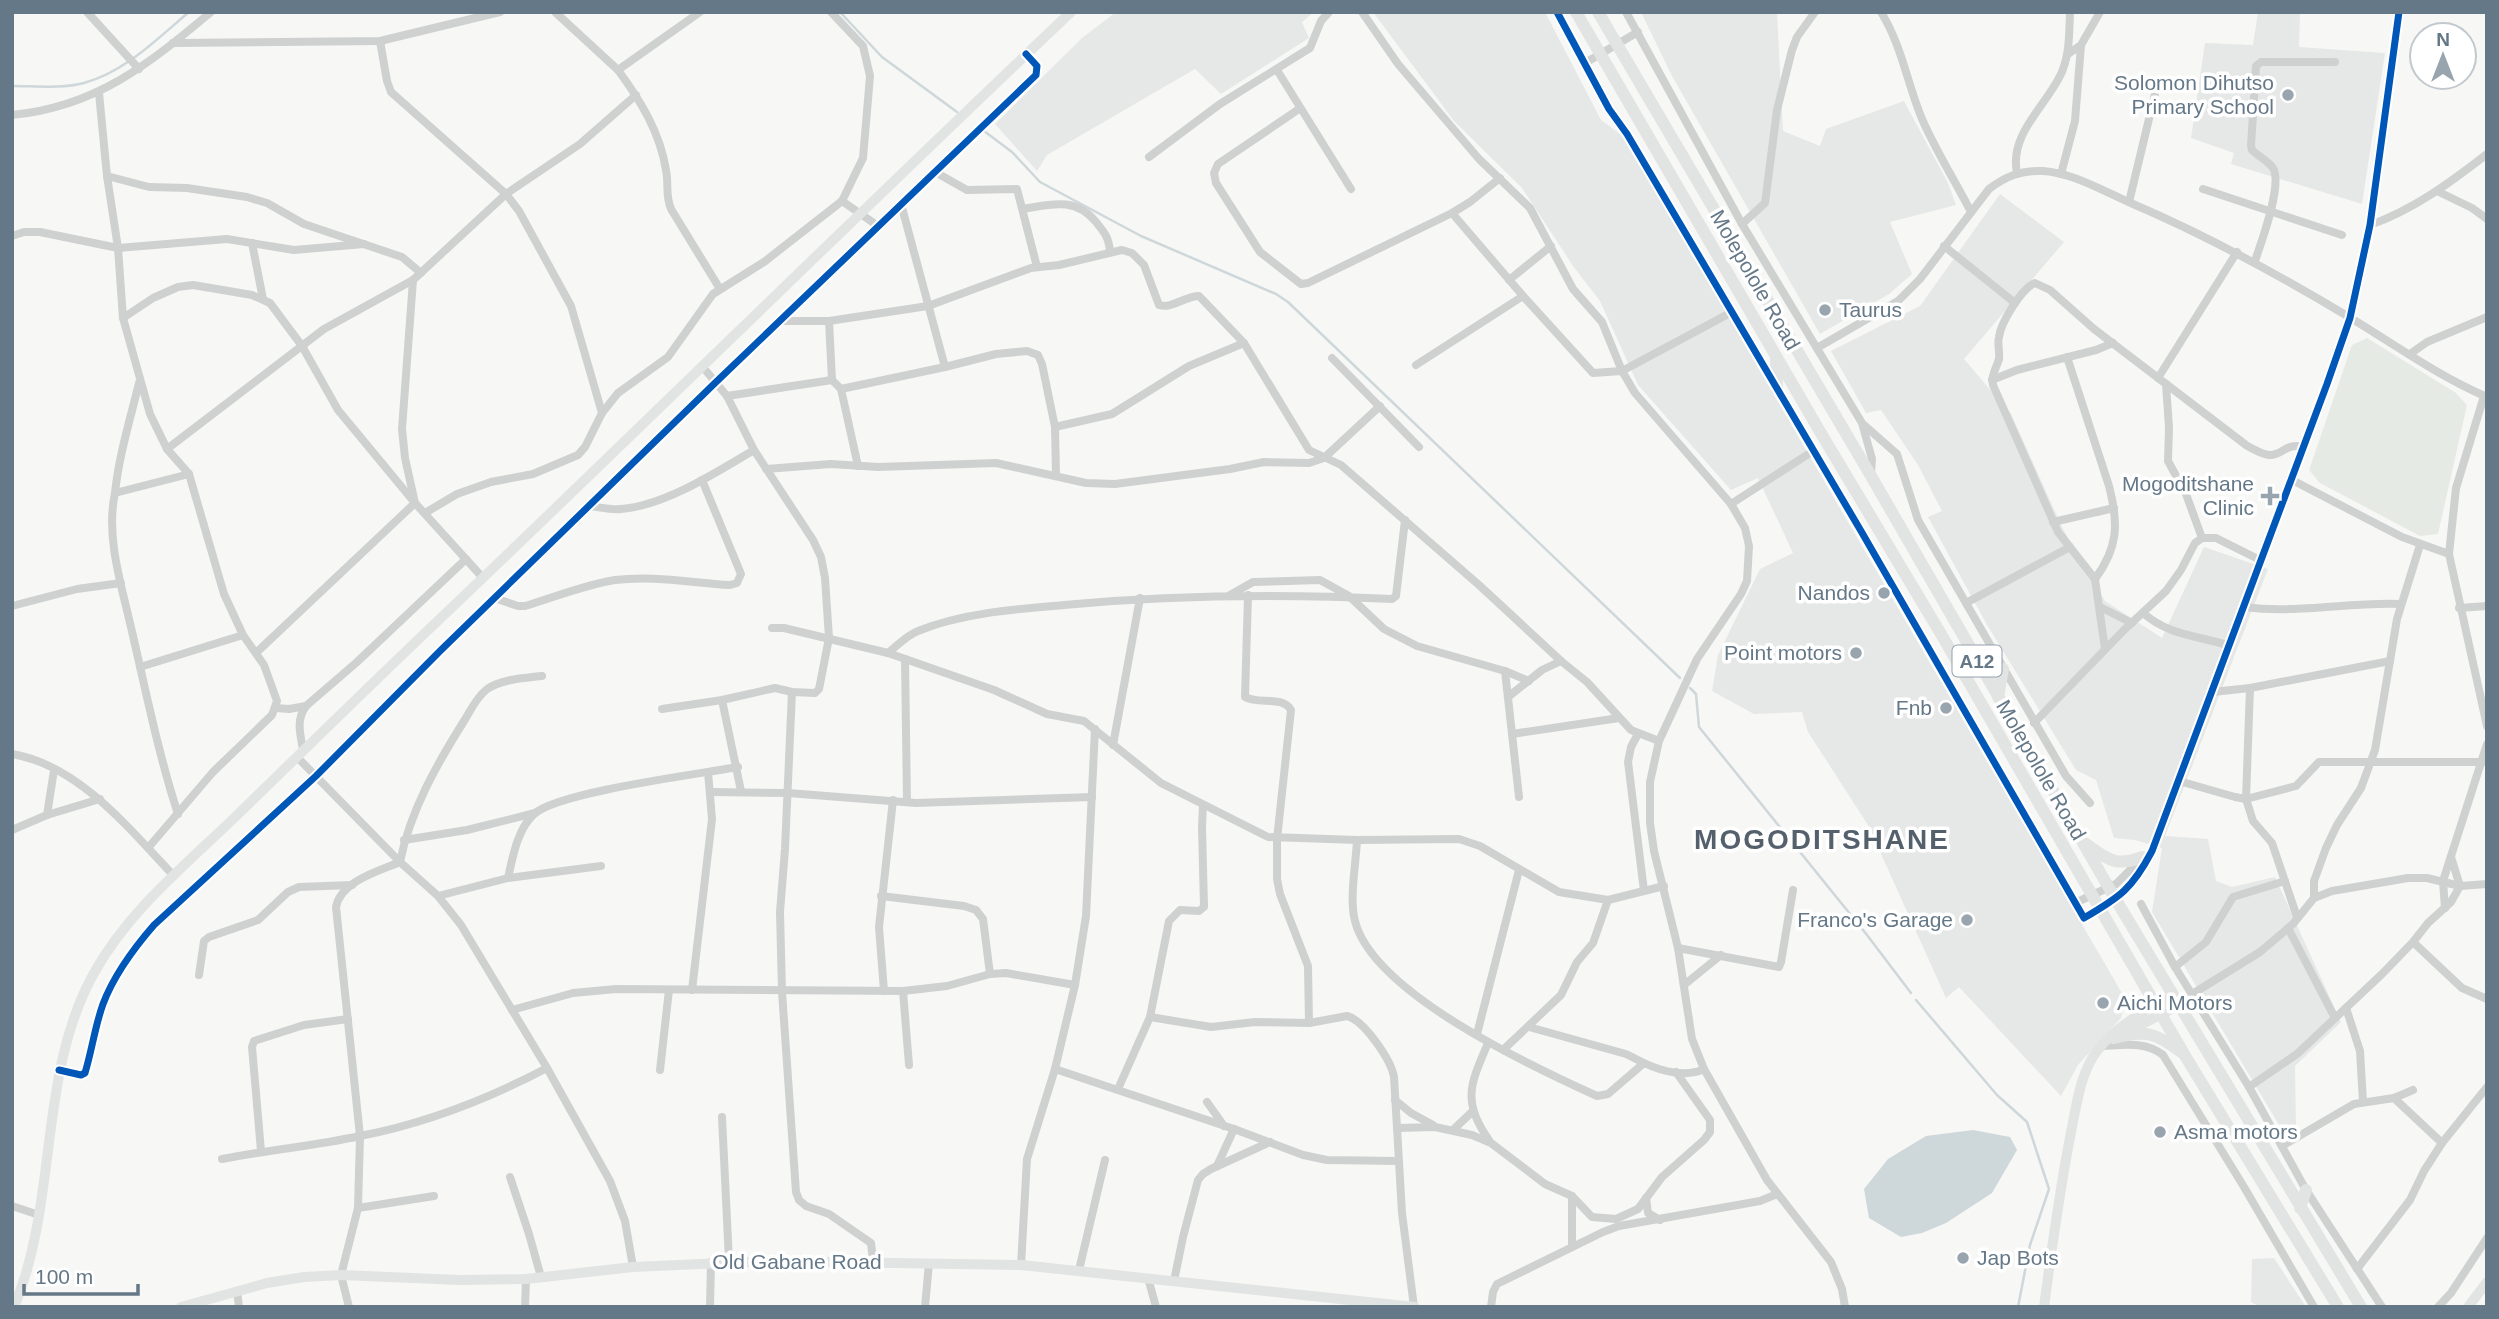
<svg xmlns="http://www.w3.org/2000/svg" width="2499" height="1319" viewBox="0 0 2499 1319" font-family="Arial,sans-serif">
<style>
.built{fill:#e6e7e7}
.green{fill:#e6eae4}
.water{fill:#ced7d9}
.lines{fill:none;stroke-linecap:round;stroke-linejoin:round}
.stream{stroke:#ced7d9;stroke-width:2.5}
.street{stroke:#cfd1d1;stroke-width:8}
.secondary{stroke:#e2e3e3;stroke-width:10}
.primary{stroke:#e2e3e3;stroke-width:12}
.cycleway-casing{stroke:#fff;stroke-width:11}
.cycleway{stroke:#0057b8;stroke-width:7}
.poi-dot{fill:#98a4ae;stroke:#fff;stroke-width:2.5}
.labels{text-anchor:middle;stroke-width:7;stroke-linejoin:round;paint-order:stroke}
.shield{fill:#fff;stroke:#93a0ac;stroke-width:2}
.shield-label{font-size:19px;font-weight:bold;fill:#657888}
.poi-label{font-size:21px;fill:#657888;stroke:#fff;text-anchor:end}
.street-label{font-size:21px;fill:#657888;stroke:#fff}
.district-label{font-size:28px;font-weight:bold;letter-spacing:2px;fill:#54616d;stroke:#fff}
</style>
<rect width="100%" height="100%" fill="#f7f7f6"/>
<g class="built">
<path d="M 1116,12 L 1314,12 L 1302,22 L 1309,38 L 1221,94 L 1195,69 L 1047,155 L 1037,171 L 995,124 L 1082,38 Z"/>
<path d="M 1373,12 L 1545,12 L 1601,120 L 1624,137 L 2126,1000 L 2121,1018 L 2078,1065 L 2061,1096 L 1959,987 L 1946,998 L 1868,825 L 1808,732 L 1802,712 L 1754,714 L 1712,691 L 1718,655 L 1760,569 L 1793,553 L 1758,478 L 1731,490 L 1638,385 L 1600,301 L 1573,266 L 1522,188 L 1454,121 Z"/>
<path d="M 1641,12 L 1777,12 L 1783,131 L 1820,146 L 1826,129 L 1904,101 L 1948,183 L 1956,205 L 1890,222 L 1912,274 L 1889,294 L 1820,334 L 1672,76 Z"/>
<path d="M 2258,12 L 2300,12 L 2299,47 L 2385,53 L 2362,204 L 2231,164 L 2234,153 L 2191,138 L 2205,43 L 2253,45 Z"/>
<path d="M 2000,194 L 2064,242 L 1964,359 L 2011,414 L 2063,529 L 2105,601 L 2162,638 L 2204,547 L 2268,569 L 2165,836 L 2208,839 L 2216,881 L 2232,887 L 2275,877 L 2341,1022 L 2295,1066 L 2296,1130 L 2285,1135 L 2152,912 L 2162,848 L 2135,840 L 2114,838 L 2096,780 L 2076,770 L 1987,625 L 1928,517 L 1942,511 L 1918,465 L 1881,410 L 1866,413 L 1831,351 L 1920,306 Z"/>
<path d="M 2274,1258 L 2306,1307 L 2260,1307 L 2251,1302 L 2252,1259 Z"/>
</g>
<path class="green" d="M 2367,338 L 2456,393 L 2467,405 L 2438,534 L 2420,536 L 2320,483 L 2309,470 L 2352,345 Z"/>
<path class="water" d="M 1973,1130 L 2010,1137 L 2017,1150 L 1992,1193 L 1946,1223 L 1922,1233 L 1901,1237 L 1869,1218 L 1864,1189 L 1888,1159 L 1926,1136 Z"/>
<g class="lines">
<g class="stream">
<path d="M 840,12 L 882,57 L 957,112"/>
<path d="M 12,86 C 35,86 62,89 84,83 C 125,72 157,39 189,12"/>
<path d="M 984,131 L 1012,152 L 1040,182 L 1141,236 L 1276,294 L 1288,302 L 1680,678"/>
<path d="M 1690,688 L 1696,694 L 1699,727 L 1867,935 L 1911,993"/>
<path d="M 1916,1000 L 1997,1095 L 2027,1122 L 2049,1189 L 2030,1245 L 2018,1307"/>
</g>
<g class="street">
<path d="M 87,12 L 139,69"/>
<path d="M 555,12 L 618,70 L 700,12"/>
<path d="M 1362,12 L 1398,64 L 1479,159 L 1530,208 L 1573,289 L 1602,322 L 1622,371 L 1635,393 L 1731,504 L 1745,528 L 1749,546 L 1747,581 L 1741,594 L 1697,659 L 1659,741 L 1650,782 L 1650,823 L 1654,851 L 1678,948 L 1692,1039 L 1704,1069 L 1767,1180 L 1831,1262 L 1842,1289 L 1845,1307"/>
<path d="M 1557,12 L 1609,109 L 1627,134 L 1861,531 L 2084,918 C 2120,897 2132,889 2152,851 L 2327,384 L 2350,318 L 2370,225 L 2399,12"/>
<path d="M 1626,12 L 1742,224 L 1862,423 L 1872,459 L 1871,473"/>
<path d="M 1881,12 C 1902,46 1907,83 1922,119 C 1936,151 1955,181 1971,212"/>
<path d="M 380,41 L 387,81 L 391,92 L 506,194 L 519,211 L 571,306 L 602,413"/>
<path d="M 173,43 L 380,41 L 500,12"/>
<path d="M 2081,45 L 2100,12"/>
<path d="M 1585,63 L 1638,32"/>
<path d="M 618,70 C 640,100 660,132 666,170 C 669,184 665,195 671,209 L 720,289"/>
<path d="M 1277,70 L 1351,189"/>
<path d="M 99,93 L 107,176 L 118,248 L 123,318 L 150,414 L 167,449 L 189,474 L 224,594 L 243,635 L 264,665 L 277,701 L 272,715 L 213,772 L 148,848"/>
<path d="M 1299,109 L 1218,164 L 1214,173 L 1216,183 L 1260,252 L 1301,284 L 1308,283 L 1452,213 L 1470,202 L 1500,178"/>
<path d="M 12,115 C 96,107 149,64 211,12"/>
<path d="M 1149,157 L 1220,104 L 1310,48 L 1321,21 L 1329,12"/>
<path d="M 935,172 L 967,190 L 1017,189 L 1037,267"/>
<path d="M 2017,173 C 2009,135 2044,108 2060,76 C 2070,56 2069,35 2070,12"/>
<path d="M 2061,174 L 2075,121 L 2081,45 L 2068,54"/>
<path d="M 107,176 L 149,187 L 187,188 L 247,197 L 267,203 L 304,224 L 402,257 L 421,273"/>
<path d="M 2203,189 L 2342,235"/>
<path d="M 2437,191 L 2472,208 L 2487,219"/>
<path d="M 842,201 L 878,226"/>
<path d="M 2129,202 L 2155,94"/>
<path d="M 901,204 L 945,367"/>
<path d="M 1023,209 C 1053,204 1075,197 1096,222 C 1105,233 1109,238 1110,252"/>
<path d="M 1452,213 L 1523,296 L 1593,373 L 1622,371 L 1732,312"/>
<path d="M 1742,224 L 1765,203 L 1777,110 L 1792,50 L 1797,37 L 1815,12"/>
<path d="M 2370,225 C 2413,210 2451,182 2487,154"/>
<path d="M 12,236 L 24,232 L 40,232 L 118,248 L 227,239 L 294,250 L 364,244"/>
<path d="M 252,243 L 263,299"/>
<path d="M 1944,246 L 2015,303"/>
<path d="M 2255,261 C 2261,243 2283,185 2273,168 C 2268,161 2258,156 2252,150 L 2251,146 L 2256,66 L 2261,62 L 2335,62"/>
<path d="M 1509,280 L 1551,246"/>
<path d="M 123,318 L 153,298 L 178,287 L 193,285 L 252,295 L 270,303 L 302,346 L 338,410 L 415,503 L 483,578"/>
<path d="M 780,321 L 829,321 L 928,306 L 1031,268 L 1059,265 L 1122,250 L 1132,253 L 1144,265 L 1159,305 C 1172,309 1185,296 1199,296 L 1244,343 L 1309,450 L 1341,465 L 1479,585 L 1561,661 L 1587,682 L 1631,730 L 1659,741"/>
<path d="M 829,321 L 832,380"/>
<path d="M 1817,348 L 1898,301 L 1920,279 L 1989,189 C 2006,176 2022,170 2043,171 C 2074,173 2105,192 2133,204 C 2208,236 2279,275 2349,317 C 2394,344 2438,376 2487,397"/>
<path d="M 2410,354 L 2427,342 L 2487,317"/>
<path d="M 2067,357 L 2109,486 C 2119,524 2118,548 2095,579"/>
<path d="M 1332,358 L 1419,447"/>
<path d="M 1416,365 L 1523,296"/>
<path d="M 702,366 L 727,396 L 754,450 L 813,540 L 821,557 L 825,578 L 829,638 L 819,689 L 815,693 L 792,692 L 775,688 L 722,700"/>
<path d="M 2158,378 L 2237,252"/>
<path d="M 1992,380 L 2017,370 L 2096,350 L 2113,343"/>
<path d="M 2166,384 L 2169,428 L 2168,461 L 2186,494 L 2202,538"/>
<path d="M 727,396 L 832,380 L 841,389"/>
<path d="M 2484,396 L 2456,488 L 2449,554 L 2487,726"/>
<path d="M 1864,425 L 1897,454 L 1918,520 L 2066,776 L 2090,803"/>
<path d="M 1055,427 L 1112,414 L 1189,366 L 1244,343"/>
<path d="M 167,449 L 324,329 L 413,280 L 506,194 L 580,144 L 636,95"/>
<path d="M 858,466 L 841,389 L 945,367 L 996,354 L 1027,351 L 1038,355 L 1042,364 L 1055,427 L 1056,476"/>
<path d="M 766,469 L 831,464 L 878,467 L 996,463 L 1086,483 L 1115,484 L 1230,469 L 1264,462 L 1309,463 L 1324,458 L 1380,406"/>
<path d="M 2292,480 L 2402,537 L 2449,554"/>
<path d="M 115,493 C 119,455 130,420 139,383"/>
<path d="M 1731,504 L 1813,451"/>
<path d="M 589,506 C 599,507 610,510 621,509 C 664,506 717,472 754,450"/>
<path d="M 425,513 L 457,494 L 491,482 L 533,474 L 578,455 L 585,447 L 602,413 L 618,393 L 668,357 L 713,294 L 764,262 L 842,201 L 863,158 L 870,76 L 863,46 L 831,12"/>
<path d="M 2053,522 L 2114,508"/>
<path d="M 2420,545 L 2397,619 L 2375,750 L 2361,788 L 2337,825 L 2326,848 L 2314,881 L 2314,898 L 2332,891 L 2408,878 L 2427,878 L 2460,886 L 2487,884"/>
<path d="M 1230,595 L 1253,582 L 1320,580 L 1349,596 L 1384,629 L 1417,646 L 1505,671 L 1529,681"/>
<path d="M 1248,595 L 1245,697 C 1259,705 1282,695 1291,710 L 1277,839 L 1277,879 L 1280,894 L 1308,966 L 1309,1023"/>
<path d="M 494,598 L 518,606 L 525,606 C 555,597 584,585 615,580 C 653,575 692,583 730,585 L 737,583 L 741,574 L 702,480"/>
<path d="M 1966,603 L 2070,547"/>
<path d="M 12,606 L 77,589 L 121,583"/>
<path d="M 2100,607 L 2132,623"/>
<path d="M 2245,607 C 2296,614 2348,602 2400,604"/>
<path d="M 2459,608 L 2487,606"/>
<path d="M 2143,613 C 2171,637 2198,635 2230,646"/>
<path d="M 772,628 L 784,628 L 888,653 L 994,690 L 1047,714 L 1084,721 L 1161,783 L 1268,837 L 1357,840 L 1459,839 L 1480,846 L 1559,892 L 1608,900 L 1664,886"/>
<path d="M 2105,649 L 2095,579 L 2058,532 L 1993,385 C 1991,375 1996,369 1999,359 C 2000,351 1997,344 1999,337 C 2001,322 2022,288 2035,283 L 2050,290 L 2094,329 L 2246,445 C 2253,449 2261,454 2269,455 C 2283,456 2285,442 2304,447"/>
<path d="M 257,652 L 415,503 L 405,458 L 402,429 L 413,280"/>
<path d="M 888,653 C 897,646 907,635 918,631 C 962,613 1016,609 1064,605 C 1173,595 1282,594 1392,599 L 1396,596 L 1405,520"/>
<path d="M 905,659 L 907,802"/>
<path d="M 140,667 L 243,635"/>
<path d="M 1505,671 L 1519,797"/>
<path d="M 2250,688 L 2246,799 L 2253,821 L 2272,843 L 2297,917"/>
<path d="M 792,692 L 785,849 L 780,912 L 782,992 L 796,1192 L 799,1200 L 806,1206 L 829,1214 L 871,1243 L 873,1261"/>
<path d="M 2213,692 L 2250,688 L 2390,661"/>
<path d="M 1508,697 L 1542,670 L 1561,661"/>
<path d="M 276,708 L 289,709 L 306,706"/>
<path d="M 662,709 L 722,700 L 741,791"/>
<path d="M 2034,723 L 2124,630 L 2166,591 L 2181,570 L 2195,543 L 2202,538 L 2216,538 L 2262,561"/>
<path d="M 1512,734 L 1619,718"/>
<path d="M 1638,734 L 1631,747 L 1628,762 L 1644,891"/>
<path d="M 1113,745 L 1140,598"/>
<path d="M 303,749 C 300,734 296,719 306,706 L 357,662 L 466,559"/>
<path d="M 12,754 C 79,765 130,830 174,876"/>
<path d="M 297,757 L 400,862 L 438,896 L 461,925 L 547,1068 L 610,1181 L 625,1221 L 633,1267"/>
<path d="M 2179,781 L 2235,797 L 2246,799 L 2296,786 L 2319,762 L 2487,762"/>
<path d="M 711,792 L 788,793 L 916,803 L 1092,797"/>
<path d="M 178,814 C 159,756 147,696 133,636 C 123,590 105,539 115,493 L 189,474"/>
<path d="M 47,815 L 54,770"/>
<path d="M 12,830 L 47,815 L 100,799"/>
<path d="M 404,840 L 467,830 L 535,813"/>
<path d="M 1357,840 C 1356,864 1349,899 1355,921 C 1373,993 1533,1067 1597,1096 L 1608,1094 L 1644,1063 C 1661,1071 1686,1078 1704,1069"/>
<path d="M 508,878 L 601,866"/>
<path d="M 438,896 L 508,878 C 513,856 517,830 534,814 C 558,792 699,774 738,767"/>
<path d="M 881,896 L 964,906 L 976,910 L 983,919 L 990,974"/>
<path d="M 2075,903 L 2116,884 L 2143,857"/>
<path d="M 2141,904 L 2175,967 L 2249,1087 L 2306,1190 L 2382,1307"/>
<path d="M 2445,908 L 2443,881 L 2487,744"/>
<path d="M 2288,928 L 2335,1018"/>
<path d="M 2413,942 L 2462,988 L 2487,999"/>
<path d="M 1678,948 L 1779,967 L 1781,962 L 1793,890"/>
<path d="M 2175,967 L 2206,942 L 2233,897 L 2285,881"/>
<path d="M 199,975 L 204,941 L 209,937 L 258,920 L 288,892 L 299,887 L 352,885"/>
<path d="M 1684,985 L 1721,955"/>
<path d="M 692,990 L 712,819 L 708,772"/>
<path d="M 884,991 L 879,927 L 893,800"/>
<path d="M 903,991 L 909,1065"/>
<path d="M 2179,1005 L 2189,996 L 2260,952 L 2293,924 L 2314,898"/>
<path d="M 2346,1008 L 2360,1051 L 2363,1102"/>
<path d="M 512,1010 L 573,993 L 616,989 L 903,991 L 947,986 L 990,974 L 1006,973 L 1075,985"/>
<path d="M 1150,1017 L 1211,1027 L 1255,1022 L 1309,1023 L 1347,1016 C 1364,1020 1391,1060 1394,1077 L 1402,1213 L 1414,1307"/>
<path d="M 1529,1027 L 1626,1054 L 1644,1063"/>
<path d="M 1477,1034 L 1519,870"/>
<path d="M 1488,1043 C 1471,1083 1461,1101 1489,1140"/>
<path d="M 2102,1046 C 2124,1045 2145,1041 2163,1055 L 2244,1187 L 2314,1307"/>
<path d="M 1503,1050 L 1561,995 L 1577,962 L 1593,943 L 1608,900"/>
<path d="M 1055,1069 L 1234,1129 L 1303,1155 L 1327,1160 L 1398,1161"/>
<path d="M 59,1070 L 81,1075 L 85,1073 C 92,1050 95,1026 103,1004 C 114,975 134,948 154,925 L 316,776 L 440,651 L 715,383 L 1036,75 L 1037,66 L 1026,54"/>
<path d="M 660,1070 L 669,990"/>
<path d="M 2249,1087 L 2297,1054 L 2382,974 L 2413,942 L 2428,923 L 2451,902 L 2460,886 L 2451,857"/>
<path d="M 1118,1089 L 1150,1017 L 1169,921 L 1180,910 L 1199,911 L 1204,907 L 1202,827 L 1203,805"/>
<path d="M 2394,1098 L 2442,1143"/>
<path d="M 1395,1100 L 1411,1113 L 1433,1125"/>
<path d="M 1207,1102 L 1224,1126"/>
<path d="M 722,1117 L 729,1261"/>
<path d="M 1397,1128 L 1435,1127 L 1472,1135 L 1491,1143 L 1545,1184 L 1572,1196 L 1592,1217 L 1616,1219 L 1638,1209 L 1662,1177 L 1704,1140 L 1710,1132 L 1710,1120 L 1676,1072"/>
<path d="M 1454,1129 L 1473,1111"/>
<path d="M 2282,1146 L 2354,1104 L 2394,1098 L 2413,1090"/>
<path d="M 261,1151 L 252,1047 L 254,1041 L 304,1025 L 348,1019"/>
<path d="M 222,1159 C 268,1150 314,1146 360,1136 C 427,1123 488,1099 547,1068"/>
<path d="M 1217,1166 L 1234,1129"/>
<path d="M 510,1177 L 529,1234 L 541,1277"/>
<path d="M 1572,1196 L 1572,1247"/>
<path d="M 1646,1198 L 1648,1213 L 1660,1220"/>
<path d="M 12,1206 L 39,1215"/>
<path d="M 358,1208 L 434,1196"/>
<path d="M 1021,1265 L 1027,1159 L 1055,1069 L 1075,985 L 1086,916 L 1095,729"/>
<path d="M 2357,1269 L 2410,1200 L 2424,1171 L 2442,1143 L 2487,1087"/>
<path d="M 1079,1270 L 1105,1160"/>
<path d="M 1148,1278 L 1156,1307"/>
<path d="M 1174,1281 L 1183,1237 L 1198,1180 L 1203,1174 L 1211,1169 L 1270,1142"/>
<path d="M 237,1291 L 239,1307"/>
<path d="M 349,1307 L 341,1275 L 358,1208 L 360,1136 L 336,907 C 341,881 379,871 400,862 C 410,811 437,764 464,721 C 471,710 476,698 486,690 C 500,679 525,678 542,676"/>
<path d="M 525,1307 L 526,1279"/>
<path d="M 710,1307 L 711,1262"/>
<path d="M 925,1307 L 929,1263"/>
<path d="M 1491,1307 L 1493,1292 L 1497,1284 L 1603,1232 L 1619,1226 L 1760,1201 L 1777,1194"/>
<path d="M 2438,1307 L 2451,1293 L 2487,1238"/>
</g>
<g class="secondary">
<path d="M 2121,1035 L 2179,1005"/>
<path d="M 14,1307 C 59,1200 37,1075 94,973 C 128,912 182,868 232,820 C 296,758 359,696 424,634 C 641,428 853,218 1071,12"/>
<path d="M 181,1307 L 267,1283 L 304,1277 L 341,1275 L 460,1280 L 526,1279 L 633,1267 L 771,1261 L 1021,1265 L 1415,1307"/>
<path d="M 2044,1307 C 2052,1246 2060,1187 2072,1127 C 2077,1102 2081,1072 2097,1051 C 2116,1026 2145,1010 2174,996"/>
<path d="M 2468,1307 L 2487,1282"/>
</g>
<g class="primary">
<path d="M 1576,12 L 1822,435 L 1941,634 L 2184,1054 L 2338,1307"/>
<path d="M 1598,12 L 1871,476 L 2116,900 L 2361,1307"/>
<path d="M 1776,357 L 1777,389"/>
<path d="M 1998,697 L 2003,669"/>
<path d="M 2086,844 C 2109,860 2115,867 2143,857"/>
<path d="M 2114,1038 C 2145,1030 2155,1032 2181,1052"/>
<path d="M 2300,1208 L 2306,1190"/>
</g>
<defs>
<g id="cycleway">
<path d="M 1557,12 L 1609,109 L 1627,134 L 1861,531 L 2084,918 C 2120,897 2132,889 2152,851 L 2327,384 L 2350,318 L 2370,225 L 2399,12"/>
<path d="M 59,1070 L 81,1075 L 85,1073 C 92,1050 95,1026 103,1004 C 114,975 134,948 154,925 L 316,776 L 440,651 L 715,383 L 1036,75 L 1037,66 L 1026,54"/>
</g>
</defs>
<use href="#cycleway" class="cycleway-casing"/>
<use href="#cycleway" class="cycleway"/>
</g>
<g class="poi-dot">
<circle cx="2288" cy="95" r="7"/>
<circle cx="1825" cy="310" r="7"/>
<path d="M2266.5 485.5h7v7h7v7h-7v7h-7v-7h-7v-7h7z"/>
<circle cx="1884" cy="593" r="7"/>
<circle cx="1856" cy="653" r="7"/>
<circle cx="1946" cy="708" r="7"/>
<circle cx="1967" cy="920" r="7"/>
<circle cx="2103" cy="1003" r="7"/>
<circle cx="2160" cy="1132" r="7"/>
<circle cx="1963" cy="1258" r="7"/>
</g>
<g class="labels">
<rect class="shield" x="1952.5" y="645.5" width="49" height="31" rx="5"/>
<g class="shield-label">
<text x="1977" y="668">A12</text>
</g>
<g class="poi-label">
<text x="2274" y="90">Solomon Dihutso<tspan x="2274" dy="24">Primary School</tspan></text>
<text x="1839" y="317" text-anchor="start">Taurus</text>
<text x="2254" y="491">Mogoditshane<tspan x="2254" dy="24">Clinic</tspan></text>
<text x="1870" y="600">Nandos</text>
<text x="1842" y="660">Point motors</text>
<text x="1932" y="715">Fnb</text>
<text x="1953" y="927">Franco's Garage</text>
<text x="2117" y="1010" text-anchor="start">Aichi Motors</text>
<text x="2174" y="1139" text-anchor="start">Asma motors</text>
<text x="1977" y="1265" text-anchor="start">Jap Bots</text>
</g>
<g class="street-label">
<text transform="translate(1755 280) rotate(60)" y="7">Molepolole Road</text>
<text transform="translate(2041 770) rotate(60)" y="7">Molepolole Road</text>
<text x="797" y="1269">Old Gabane Road</text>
</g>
<g class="district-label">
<text x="1822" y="849">MOGODITSHANE</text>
</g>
</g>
<rect width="2499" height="1319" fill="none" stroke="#657888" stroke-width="28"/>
<g transform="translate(2443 56)"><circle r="33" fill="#ffffff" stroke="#c1c9cf" stroke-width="2"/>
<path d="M0-5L12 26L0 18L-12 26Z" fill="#98a4ae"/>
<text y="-10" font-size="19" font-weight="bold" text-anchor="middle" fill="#657888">N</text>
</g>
<path d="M24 1284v10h114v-10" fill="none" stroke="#657888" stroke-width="3.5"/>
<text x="35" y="1284" font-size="21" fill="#657888" stroke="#ffffff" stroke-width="5" paint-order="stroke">100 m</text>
</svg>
